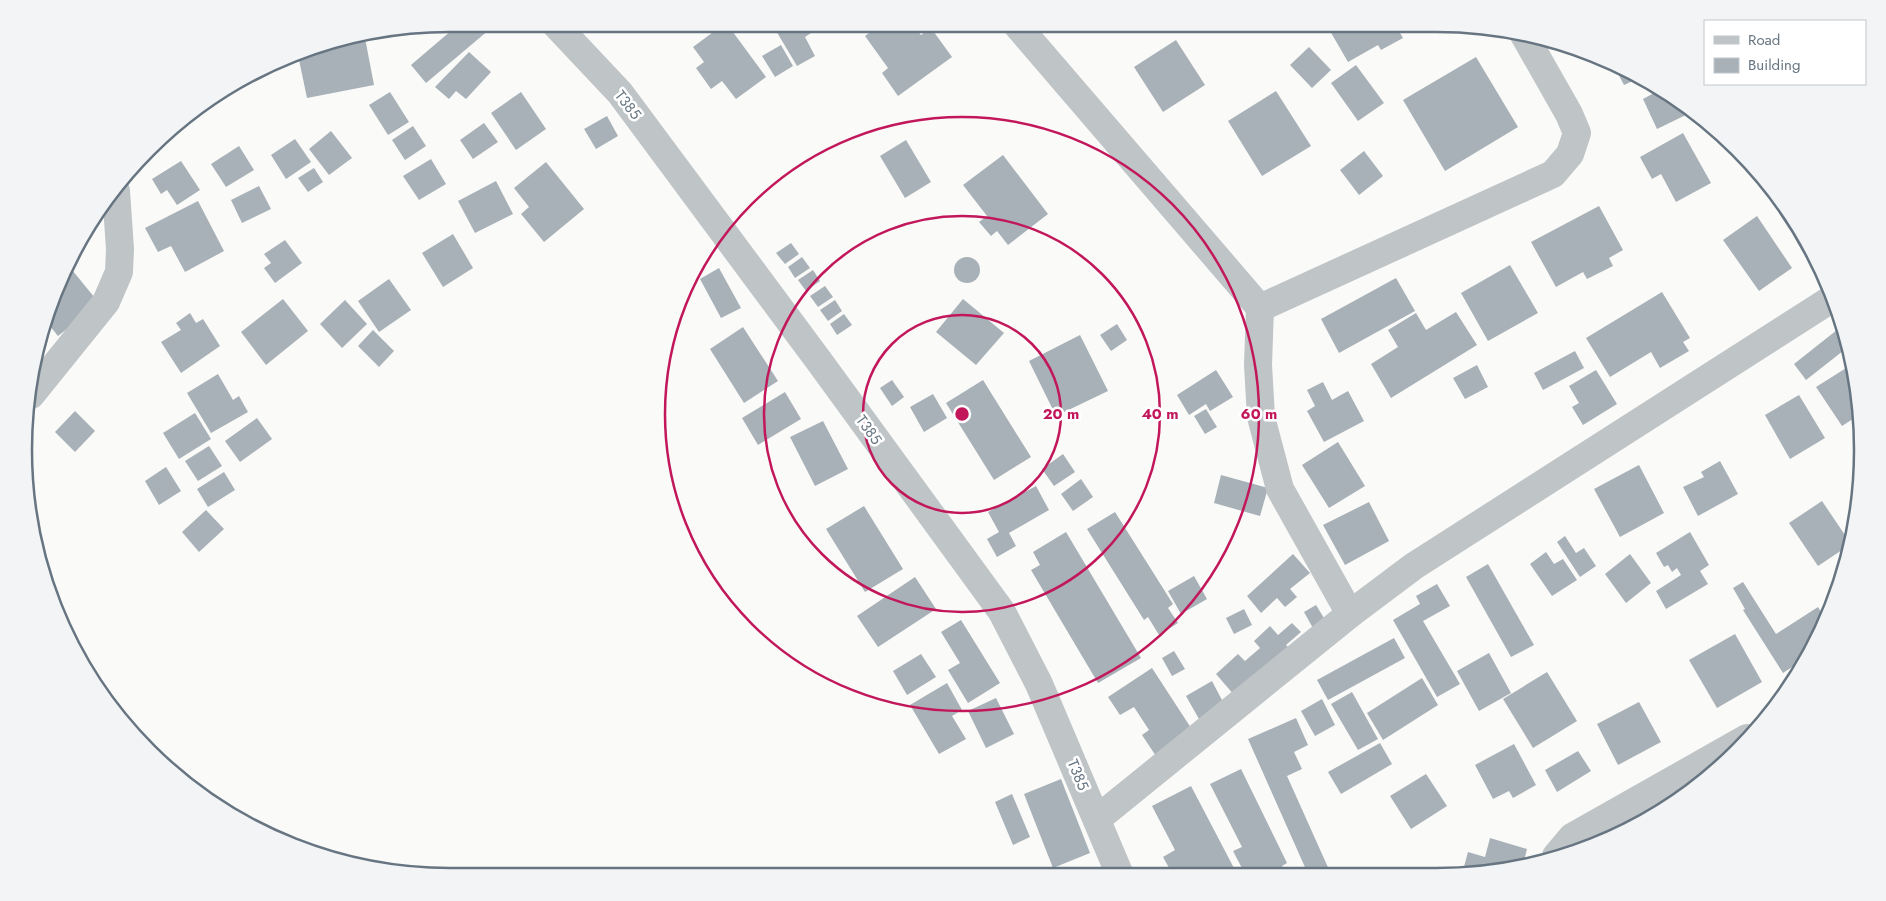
<svg xmlns="http://www.w3.org/2000/svg" width="1886" height="901" viewBox="0 0 1886 901" font-family="Jost,sans-serif">
<style>
.building{fill:#a8b1b7}
.lines{fill:none;stroke-linecap:round;stroke-linejoin:round}
.minor{stroke:#bfc4c7;stroke-width:28}
.ring{fill:none;stroke:#c2185b;stroke-width:2.5}
.labels{text-anchor:middle;stroke-width:5;stroke-linejoin:round;paint-order:stroke}
.street-label{font-size:15px;fill:#667581;stroke:#fff}
.rim{fill:none;stroke:#667581;stroke-width:2.5}
.centre{fill:#c2185b;stroke:#fff;stroke-width:2.5}
.ring-label{font-size:15px;text-anchor:middle;font-weight:bold;fill:#c2185b;stroke:#fff;stroke-width:5;stroke-linejoin:round;paint-order:stroke}
</style>
<rect width="100%" height="100%" fill="#fafaf8"/>
<g class="building">
<path d="M 459,24 L 496,24 L 426,83 L 411,65 Z"/>
<path d="M 724,24 L 727,24 L 766,77 L 736,99 L 722,81 L 711,89 L 696,68 L 704,62 L 693,47 Z"/>
<path d="M 772,24 L 806,24 L 811,33 L 805,37 L 815,56 L 797,66 Z"/>
<path d="M 881,24 L 912,24 L 921,35 L 931,28 L 952,57 L 898,96 L 882,73 L 888,68 L 865,36 Z"/>
<path d="M 1326,24 L 1395,24 L 1403,38 L 1381,50 L 1378,45 L 1348,62 Z"/>
<path d="M 365,38 L 374,85 L 307,98 L 298,55 L 313,46 Z"/>
<path d="M 1176,40 L 1205,85 L 1163,112 L 1134,67 Z"/>
<path d="M 781,45 L 793,66 L 775,77 L 762,56 Z"/>
<path d="M 1309,47 L 1331,70 L 1312,88 L 1290,65 Z"/>
<path d="M 469,52 L 491,72 L 466,99 L 456,91 L 449,99 L 435,87 Z"/>
<path d="M 1476,57 L 1518,127 L 1445,171 L 1403,100 Z"/>
<path d="M 1613,64 L 1624,70 L 1639,78 L 1624,85 Z"/>
<path d="M 1356,65 L 1384,103 L 1358,121 L 1331,83 Z"/>
<path d="M 1652,85 L 1673,96 L 1692,112 L 1657,129 L 1643,99 L 1656,92 Z"/>
<path d="M 1276,91 L 1311,146 L 1262,176 L 1228,121 Z"/>
<path d="M 390,92 L 409,122 L 388,135 L 369,105 Z"/>
<path d="M 521,92 L 546,129 L 516,150 L 491,113 Z"/>
<path d="M 607,116 L 618,136 L 596,149 L 584,129 Z"/>
<path d="M 484,123 L 498,142 L 473,159 L 460,140 Z"/>
<path d="M 413,126 L 426,146 L 405,160 L 392,140 Z"/>
<path d="M 331,131 L 352,158 L 329,175 L 309,149 Z"/>
<path d="M 1683,133 L 1711,183 L 1676,202 L 1661,174 L 1652,179 L 1640,157 Z"/>
<path d="M 295,139 L 311,162 L 286,179 L 271,155 Z"/>
<path d="M 906,140 L 931,182 L 905,198 L 880,156 Z"/>
<path d="M 239,146 L 254,170 L 226,187 L 211,164 Z"/>
<path d="M 1364,151 L 1383,176 L 1359,195 L 1340,170 Z"/>
<path d="M 1003,155 L 1048,214 L 1008,245 L 997,231 L 991,236 L 979,222 L 987,216 L 963,185 Z"/>
<path d="M 431,159 L 446,184 L 419,200 L 403,176 Z"/>
<path d="M 181,161 L 200,190 L 177,205 L 167,190 L 161,194 L 152,179 Z"/>
<path d="M 546,162 L 584,209 L 544,242 L 521,214 L 529,207 L 514,188 Z"/>
<path d="M 314,168 L 323,182 L 308,192 L 298,178 Z"/>
<path d="M 496,181 L 513,214 L 475,233 L 458,201 Z"/>
<path d="M 259,186 L 271,209 L 242,223 L 231,200 Z"/>
<path d="M 198,201 L 224,251 L 185,272 L 171,246 L 158,252 L 145,228 Z"/>
<path d="M 1599,206 L 1623,250 L 1609,258 L 1613,266 L 1587,279 L 1583,272 L 1556,287 L 1531,242 Z"/>
<path d="M 1757,216 L 1792,268 L 1759,291 L 1723,240 Z"/>
<path d="M 453,234 L 473,268 L 443,287 L 422,253 Z"/>
<path d="M 285,240 L 302,263 L 275,283 L 264,268 L 271,263 L 264,254 Z"/>
<path d="M 791,243 L 799,254 L 785,264 L 776,253 Z"/>
<circle cx="967" cy="270" r="13"/>
<path d="M 802,257 L 810,268 L 795,278 L 788,267 Z"/>
<path d="M 68,265 L 99,303 L 58,336 L 46,321 L 56,287 Z"/>
<path d="M 1510,265 L 1538,313 L 1488,341 L 1461,293 Z"/>
<path d="M 719,268 L 741,308 L 721,318 L 700,279 Z"/>
<path d="M 813,270 L 820,281 L 806,291 L 798,280 Z"/>
<path d="M 1396,278 L 1415,311 L 1339,353 L 1321,319 Z"/>
<path d="M 389,279 L 411,310 L 379,332 L 358,301 Z"/>
<path d="M 825,286 L 833,297 L 818,307 L 810,296 Z"/>
<path d="M 1662,292 L 1690,338 L 1683,342 L 1689,351 L 1660,368 L 1651,352 L 1610,377 L 1586,338 Z"/>
<path d="M 283,299 L 308,331 L 266,365 L 241,332 Z"/>
<path d="M 963,299 L 1004,333 L 976,365 L 936,332 Z"/>
<path d="M 345,300 L 367,324 L 342,348 L 320,324 Z"/>
<path d="M 835,300 L 842,311 L 828,321 L 820,310 Z"/>
<path d="M 1456,312 L 1477,345 L 1391,398 L 1371,364 L 1398,347 L 1388,330 L 1416,313 L 1426,330 Z"/>
<path d="M 190,313 L 196,323 L 203,319 L 220,346 L 181,373 L 161,342 L 181,330 L 176,323 Z"/>
<path d="M 844,314 L 852,325 L 837,335 L 830,324 Z"/>
<path d="M 1117,324 L 1127,340 L 1111,351 L 1100,335 Z"/>
<path d="M 1842,326 L 1848,347 L 1806,380 L 1794,364 Z"/>
<path d="M 743,327 L 778,381 L 744,403 L 710,349 Z"/>
<path d="M 373,330 L 394,351 L 379,367 L 358,346 Z"/>
<path d="M 1080,335 L 1108,391 L 1056,416 L 1029,361 Z"/>
<path d="M 1575,351 L 1584,368 L 1543,390 L 1534,373 Z"/>
<path d="M 1477,365 L 1488,387 L 1465,399 L 1453,378 Z"/>
<path d="M 1851,365 L 1854,370 L 1859,415 L 1842,426 L 1816,387 Z"/>
<path d="M 1216,370 L 1233,397 L 1210,411 L 1206,404 L 1189,415 L 1177,395 Z"/>
<path d="M 1596,370 L 1617,404 L 1583,425 L 1572,407 L 1579,403 L 1569,386 Z"/>
<path d="M 218,374 L 233,400 L 239,396 L 248,412 L 211,433 L 187,393 Z"/>
<path d="M 892,380 L 904,397 L 892,406 L 880,388 Z"/>
<path d="M 983,380 L 1031,457 L 994,480 L 946,403 Z"/>
<path d="M 1323,382 L 1332,400 L 1348,391 L 1364,421 L 1324,442 L 1307,411 L 1315,406 L 1307,390 Z"/>
<path d="M 785,392 L 801,419 L 758,445 L 742,418 Z"/>
<path d="M 933,394 L 947,418 L 924,432 L 910,407 Z"/>
<path d="M 1799,395 L 1825,438 L 1790,459 L 1765,415 Z"/>
<path d="M 1206,409 L 1217,427 L 1205,434 L 1194,416 Z"/>
<path d="M 75,411 L 95,431 L 75,452 L 55,432 Z"/>
<path d="M 195,413 L 211,439 L 179,459 L 163,433 Z"/>
<path d="M 257,418 L 272,439 L 240,462 L 225,441 Z"/>
<path d="M 823,421 L 848,469 L 815,486 L 790,437 Z"/>
<path d="M 1338,442 L 1365,486 L 1329,508 L 1302,465 Z"/>
<path d="M 209,446 L 222,466 L 198,481 L 185,461 Z"/>
<path d="M 1063,454 L 1075,472 L 1054,486 L 1042,469 Z"/>
<path d="M 1720,461 L 1738,494 L 1698,516 L 1683,487 L 1704,477 L 1701,472 Z"/>
<path d="M 1639,465 L 1664,513 L 1620,537 L 1594,489 Z"/>
<path d="M 166,467 L 181,491 L 159,505 L 145,481 Z"/>
<path d="M 224,472 L 235,490 L 208,507 L 197,489 Z"/>
<path d="M 1221,475 L 1268,488 L 1260,516 L 1214,503 Z"/>
<path d="M 1081,479 L 1093,497 L 1073,511 L 1061,494 Z"/>
<path d="M 1036,486 L 1049,510 L 1009,533 L 1016,546 L 997,557 L 987,539 L 999,532 L 988,512 Z"/>
<path d="M 1822,501 L 1851,544 L 1818,566 L 1789,523 Z"/>
<path d="M 1369,502 L 1389,541 L 1345,565 L 1323,525 Z"/>
<path d="M 864,506 L 903,569 L 865,592 L 826,529 Z"/>
<path d="M 206,510 L 224,529 L 199,552 L 182,532 Z"/>
<path d="M 1115,512 L 1173,604 L 1168,608 L 1178,623 L 1159,635 L 1148,617 L 1144,620 L 1087,529 Z"/>
<path d="M 1066,532 L 1141,658 L 1098,683 L 1031,570 L 1040,565 L 1033,552 Z"/>
<path d="M 1690,532 L 1709,565 L 1700,571 L 1708,584 L 1666,609 L 1656,591 L 1681,575 L 1677,568 L 1672,572 L 1668,565 L 1664,567 L 1656,553 Z"/>
<path d="M 1565,536 L 1576,553 L 1584,548 L 1596,566 L 1580,577 L 1557,542 Z"/>
<path d="M 1546,552 L 1554,564 L 1563,559 L 1577,580 L 1552,596 L 1530,564 Z"/>
<path d="M 1293,554 L 1310,573 L 1290,589 L 1297,597 L 1285,607 L 1277,598 L 1261,613 L 1247,596 Z"/>
<path d="M 1630,554 L 1651,583 L 1626,603 L 1605,574 Z"/>
<path d="M 1488,564 L 1534,645 L 1511,657 L 1466,577 Z"/>
<path d="M 1194,576 L 1207,599 L 1181,614 L 1168,591 Z"/>
<path d="M 915,577 L 936,609 L 878,647 L 857,616 Z"/>
<path d="M 1743,582 L 1776,634 L 1818,607 L 1826,620 L 1803,660 L 1783,673 L 1743,610 L 1745,609 L 1733,588 Z"/>
<path d="M 1437,584 L 1450,606 L 1423,621 L 1460,684 L 1437,697 L 1393,620 L 1420,604 L 1416,596 Z"/>
<path d="M 1316,605 L 1327,623 L 1314,630 L 1304,612 Z"/>
<path d="M 1244,609 L 1252,625 L 1234,634 L 1226,618 Z"/>
<path d="M 961,620 L 1000,683 L 968,703 L 948,670 L 960,663 L 941,632 Z"/>
<path d="M 1292,623 L 1301,632 L 1286,645 L 1289,648 L 1235,696 L 1216,674 L 1238,654 L 1245,661 L 1260,648 L 1254,641 L 1270,626 L 1278,635 Z"/>
<path d="M 1735,634 L 1762,682 L 1717,708 L 1689,660 Z"/>
<path d="M 1394,638 L 1405,658 L 1328,700 L 1317,680 Z"/>
<path d="M 1174,651 L 1185,669 L 1172,676 L 1162,658 Z"/>
<path d="M 1489,653 L 1511,693 L 1479,711 L 1457,671 Z"/>
<path d="M 921,654 L 936,677 L 907,695 L 893,671 Z"/>
<path d="M 1152,668 L 1193,731 L 1156,756 L 1142,735 L 1149,730 L 1134,707 L 1120,715 L 1108,697 Z"/>
<path d="M 1547,672 L 1577,721 L 1533,748 L 1503,699 Z"/>
<path d="M 1422,678 L 1438,705 L 1383,740 L 1367,713 Z"/>
<path d="M 1212,681 L 1224,704 L 1199,719 L 1186,696 Z"/>
<path d="M 947,683 L 962,710 L 952,716 L 966,739 L 939,754 L 910,705 Z"/>
<path d="M 1352,692 L 1378,739 L 1358,750 L 1331,704 Z"/>
<path d="M 996,698 L 1014,734 L 986,748 L 968,711 Z"/>
<path d="M 1322,699 L 1335,725 L 1315,736 L 1301,711 Z"/>
<path d="M 1639,702 L 1661,742 L 1618,765 L 1597,724 Z"/>
<path d="M 1296,718 L 1308,745 L 1294,752 L 1302,769 L 1287,776 L 1331,874 L 1308,874 L 1248,739 Z"/>
<path d="M 1380,743 L 1392,764 L 1341,794 L 1328,772 Z"/>
<path d="M 1514,744 L 1536,785 L 1513,798 L 1509,791 L 1493,799 L 1475,765 Z"/>
<path d="M 1578,751 L 1591,771 L 1557,792 L 1545,770 Z"/>
<path d="M 1241,769 L 1287,863 L 1282,866 L 1286,874 L 1245,874 L 1233,851 L 1242,847 L 1210,784 Z"/>
<path d="M 1426,774 L 1447,806 L 1411,829 L 1390,796 Z"/>
<path d="M 1061,779 L 1090,853 L 1053,868 L 1024,794 Z"/>
<path d="M 1191,786 L 1235,870 L 1225,875 L 1182,875 L 1180,872 L 1173,875 L 1163,857 L 1175,850 L 1152,806 Z"/>
<path d="M 1012,794 L 1030,837 L 1013,845 L 995,802 Z"/>
<path d="M 1490,838 L 1527,849 L 1523,865 L 1491,874 L 1462,874 L 1468,852 L 1485,857 Z"/>
</g>
<g class="lines">
<g class="minor">
<path d="M 555,24 L 620,93 L 819,361 L 1002,612 L 1039,684 L 1120,875"/>
<path d="M 1016,24 L 1260,308 L 1258,365 L 1261,417 L 1280,489 L 1350,614"/>
<path d="M 1260,308 L 1553,174 L 1570,154 L 1577,133 L 1569,114 L 1523,33"/>
<path d="M 31,395 L 106,302 L 119,272 L 120,249 L 116,191"/>
<path d="M 1097,819 L 1350,614 L 1414,566 L 1833,298"/>
<path d="M 1556,856 L 1572,837 L 1747,738"/>
</g>
</g>
<g class="ring">
<circle cx="962" cy="414" r="99"/>
<circle cx="962" cy="414" r="198"/>
<circle cx="962" cy="414" r="297"/>
</g>
<g class="labels">
<g class="street-label">
<text transform="translate(628 105) rotate(52)" y="5">T385</text>
<text transform="translate(869 430) rotate(54)" y="5">T385</text>
<text transform="translate(1078 775) rotate(67)" y="5">T385</text>
</g>
</g>
<path d="M0 0H1886V901H0ZM450 32H1436A418 418 0 0 1 1854 450V450A418 418 0 0 1 1436 868H450A418 418 0 0 1 32 450V450A418 418 0 0 1 450 32Z" fill="#f3f4f5" fill-rule="evenodd"/>
<path class="rim" d="M450 32H1436A418 418 0 0 1 1854 450V450A418 418 0 0 1 1436 868H450A418 418 0 0 1 32 450V450A418 418 0 0 1 450 32Z"/>
<circle cx="962" cy="414" r="8" class="centre"/>
<g class="ring-label">
<text x="1061" y="419">20 m</text>
<text x="1160" y="419">40 m</text>
<text x="1259" y="419">60 m</text>
</g>
<rect x="1704" y="20" width="162" height="65" fill="#ffffff" stroke="#c2c8cd"/>
<rect x="1714" y="36" width="25" height="8" fill="#bfc4c7" stroke="#c2c8cd"/>
<text x="1748" y="45" font-size="15" fill="#667581">Road</text>
<rect x="1714" y="58" width="25" height="15" fill="#a8b1b7" stroke="#c2c8cd"/>
<text x="1748" y="70" font-size="15" fill="#667581">Building</text>
</svg>
